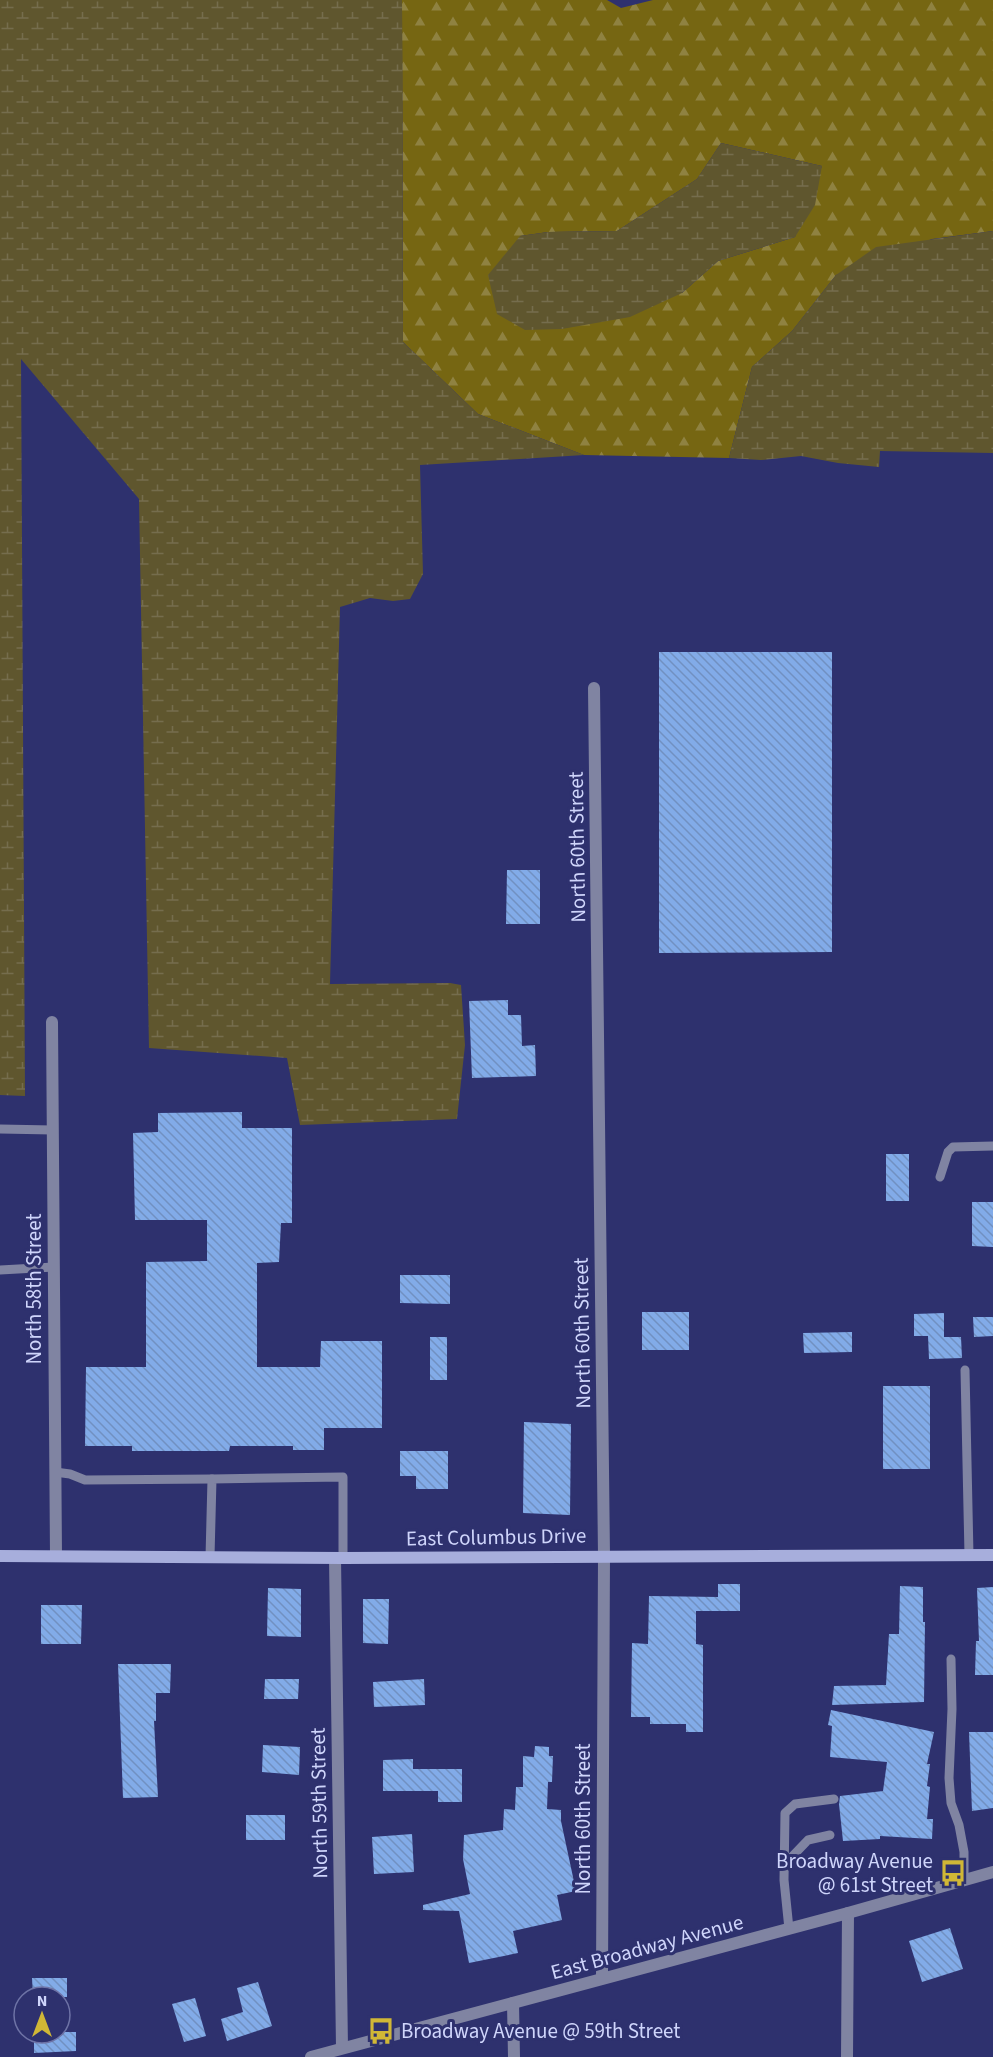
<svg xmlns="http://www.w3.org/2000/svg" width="993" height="2057" viewBox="0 0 993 2057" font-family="'Source Sans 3',sans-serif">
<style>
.forest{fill:url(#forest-firs);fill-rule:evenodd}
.wetland{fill:url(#wetland-marsh)}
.building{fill:url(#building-back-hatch)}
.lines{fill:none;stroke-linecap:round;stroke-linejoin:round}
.service{stroke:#8084a2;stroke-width:9}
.minor{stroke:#8084a2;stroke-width:12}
.tertiary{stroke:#8084a2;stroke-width:12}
.secondary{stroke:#a7aedc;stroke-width:12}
.labels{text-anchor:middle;stroke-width:6;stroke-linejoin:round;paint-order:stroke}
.street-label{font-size:21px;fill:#cfd5fb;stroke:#2e316e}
.poi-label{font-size:21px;fill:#cfd5fb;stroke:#2e316e;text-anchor:end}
</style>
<defs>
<pattern id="forest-firs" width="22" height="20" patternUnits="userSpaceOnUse" patternTransform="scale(1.5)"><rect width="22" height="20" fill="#766612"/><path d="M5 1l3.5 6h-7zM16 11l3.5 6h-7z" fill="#8f8241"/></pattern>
<pattern id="wetland-marsh" width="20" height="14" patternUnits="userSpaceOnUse" patternTransform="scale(1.5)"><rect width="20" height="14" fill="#5f562e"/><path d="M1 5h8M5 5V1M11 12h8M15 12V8" fill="none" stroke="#756d4d"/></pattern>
<pattern id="building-back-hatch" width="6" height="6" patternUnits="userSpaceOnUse" patternTransform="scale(1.5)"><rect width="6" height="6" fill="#82abe8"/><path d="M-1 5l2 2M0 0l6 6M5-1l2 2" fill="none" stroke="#7190c1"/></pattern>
</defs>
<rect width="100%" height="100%" fill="#2e316e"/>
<path class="forest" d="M 402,0 L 607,0 L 621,8 L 653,0 L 993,0 L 993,231 L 932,239 L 836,275 L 792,331 L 752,367 L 729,458 L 584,455 L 478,414 L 403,342 ZM 721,143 L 822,166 L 795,237 L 718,261 L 682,293 L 520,236 L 548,232 L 617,231 L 697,179 Z"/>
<g class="wetland">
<path d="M 0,0 L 402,0 L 403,342 L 478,414 L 584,455 L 420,465 L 423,574 L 410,599 L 393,601 L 370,598 L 340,607 L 330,984 L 450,983 L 461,985 L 465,1045 L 457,1119 L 300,1125 L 287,1058 L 149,1048 L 139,499 L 21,359 L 25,1096 L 0,1095 Z"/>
<path d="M 721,143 L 822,166 L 815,205 L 795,237 L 718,261 L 682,293 L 630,317 L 562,329 L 525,330 L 497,314 L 488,275 L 520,236 L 548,232 L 617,231 L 697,179 Z"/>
<path d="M 993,231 L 993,453 L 880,451 L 879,467 L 838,463 L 801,456 L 761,460 L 729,458 L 752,367 L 792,331 L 836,275 L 876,247 Z"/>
</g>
<g class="building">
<path d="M 659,652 L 832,652 L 832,952 L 659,953 Z"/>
<path d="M 507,870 L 540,870 L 540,924 L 506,924 Z"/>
<path d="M 508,1000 L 508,1015 L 521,1015 L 522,1046 L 535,1045 L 536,1076 L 472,1078 L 469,1001 Z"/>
<path d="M 242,1112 L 242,1128 L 292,1128 L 292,1223 L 281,1223 L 279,1262 L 257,1263 L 257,1367 L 320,1367 L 321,1341 L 382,1341 L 382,1428 L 324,1428 L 324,1450 L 293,1450 L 293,1446 L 230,1446 L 229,1451 L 132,1451 L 132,1446 L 85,1446 L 86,1367 L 146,1367 L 146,1262 L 207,1261 L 207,1220 L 135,1220 L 133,1133 L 158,1132 L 158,1113 Z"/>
<rect x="886" y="1154" width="23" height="47"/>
<path d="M 972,1202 L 993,1202 L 993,1247 L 972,1246 Z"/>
<path d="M 400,1275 L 450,1275 L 450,1304 L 400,1303 Z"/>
<rect x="642" y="1312" width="47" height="38"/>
<path d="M 944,1313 L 944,1337 L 961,1337 L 962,1358 L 929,1359 L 928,1336 L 914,1336 L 914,1314 Z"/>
<path d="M 973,1317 L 993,1317 L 993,1336 L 974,1337 Z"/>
<path d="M 852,1332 L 852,1352 L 804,1353 L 803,1333 Z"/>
<rect x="430" y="1337" width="17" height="43"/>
<rect x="883" y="1386" width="47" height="83"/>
<path d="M 524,1422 L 571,1424 L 570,1515 L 523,1513 Z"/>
<path d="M 400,1451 L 448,1451 L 448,1489 L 416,1489 L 416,1476 L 400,1476 Z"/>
<path d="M 718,1584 L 740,1584 L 740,1611 L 696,1611 L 696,1644 L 703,1645 L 703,1732 L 686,1732 L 686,1724 L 650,1724 L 650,1717 L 631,1717 L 632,1643 L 648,1644 L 649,1596 L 718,1597 Z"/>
<path d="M 900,1586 L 923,1587 L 923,1622 L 925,1622 L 924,1702 L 832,1705 L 834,1686 L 886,1685 L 889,1634 L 899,1634 Z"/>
<path d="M 993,1587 L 993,1675 L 975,1675 L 976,1641 L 979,1641 L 977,1588 Z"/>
<path d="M 268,1588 L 301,1589 L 301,1637 L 267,1636 Z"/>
<path d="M 363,1599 L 389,1599 L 388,1644 L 363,1643 Z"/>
<path d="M 41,1605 L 82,1605 L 81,1644 L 41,1644 Z"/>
<path d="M 118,1664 L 171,1664 L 170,1693 L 156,1693 L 156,1721 L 154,1721 L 158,1797 L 123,1798 Z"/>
<path d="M 265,1679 L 299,1679 L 298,1699 L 264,1699 Z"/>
<path d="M 424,1679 L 425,1705 L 374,1707 L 373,1682 Z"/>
<path d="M 831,1710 L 934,1732 L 927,1764 L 930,1764 L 927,1786 L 930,1787 L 927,1819 L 933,1819 L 932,1839 L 880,1836 L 880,1839 L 843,1841 L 839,1804 L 840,1796 L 883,1791 L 887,1762 L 830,1757 L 832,1726 L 828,1725 Z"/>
<path d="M 969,1732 L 993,1732 L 993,1808 L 972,1811 Z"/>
<path d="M 263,1745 L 300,1747 L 299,1775 L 262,1772 Z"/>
<path d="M 535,1746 L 549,1747 L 549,1756 L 553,1756 L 552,1782 L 548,1782 L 547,1809 L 561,1810 L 561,1821 L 576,1891 L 557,1895 L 562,1920 L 513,1931 L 518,1953 L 469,1963 L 459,1911 L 423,1910 L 423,1905 L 470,1894 L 463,1859 L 464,1835 L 503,1830 L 504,1809 L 515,1810 L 516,1787 L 523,1787 L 523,1756 L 534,1757 Z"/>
<path d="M 413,1759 L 413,1769 L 462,1769 L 462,1802 L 438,1802 L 438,1791 L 383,1791 L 383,1760 Z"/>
<rect x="246" y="1815" width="39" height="25"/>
<path d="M 412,1834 L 414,1872 L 374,1874 L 372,1837 Z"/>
<path d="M 950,1928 L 963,1969 L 922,1982 L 909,1941 Z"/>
<path d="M 32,1978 L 67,1978 L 67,1997 L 33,1997 Z"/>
<path d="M 258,1982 L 272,2026 L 227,2041 L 221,2019 L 243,2012 L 237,1988 Z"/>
<path d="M 195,1998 L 206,2036 L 184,2042 L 172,2004 Z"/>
<path d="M 60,2032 L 76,2032 L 76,2051 L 34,2053 L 34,2033 Z"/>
</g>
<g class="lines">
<g class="service">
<path d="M 0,1129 L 53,1130"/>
<path d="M 940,1177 L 948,1152 L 953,1147 L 993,1146"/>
<path d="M 0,1270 L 54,1267"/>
<path d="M 965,1370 L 969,1555"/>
<path d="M 55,1472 L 70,1474 L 85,1480 L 212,1479"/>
<path d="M 210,1557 L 212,1479 L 343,1477 L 343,1558"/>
<path d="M 951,1659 L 952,1709 L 949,1778 L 951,1803 L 959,1825 L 964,1852 L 964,1881"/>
<path d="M 784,1865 L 808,1840 L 830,1835"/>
<path d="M 789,1929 L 784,1880 L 785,1813 L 795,1804 L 834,1799"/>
</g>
<g class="minor">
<path d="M 594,688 L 604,1556 L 602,1978"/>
<path d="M 52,1022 L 56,1556"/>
<path d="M 335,1558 L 342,2048"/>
<path d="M 513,2003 L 514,2057"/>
<path d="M 847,2057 L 848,1913"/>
</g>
<path class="tertiary" d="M 311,2057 L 848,1913 L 993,1872"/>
<path class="secondary" d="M 0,1556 L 343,1558 L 993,1555"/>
</g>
<defs>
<symbol id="bus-bare" viewBox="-9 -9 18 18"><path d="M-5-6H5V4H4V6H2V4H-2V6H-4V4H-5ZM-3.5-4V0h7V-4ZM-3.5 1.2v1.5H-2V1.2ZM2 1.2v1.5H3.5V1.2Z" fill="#d0b736" stroke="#2e316e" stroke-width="2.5" paint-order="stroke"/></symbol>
</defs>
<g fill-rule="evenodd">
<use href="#bus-bare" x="934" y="1854" width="38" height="38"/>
<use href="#bus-bare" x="362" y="2012" width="38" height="38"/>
</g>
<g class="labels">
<g class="street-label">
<text transform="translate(577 847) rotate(-91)" y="7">North 60th Street</text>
<text transform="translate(34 1289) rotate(-90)" y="7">North 58th Street</text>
<text transform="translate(582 1333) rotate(-91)" y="7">North 60th Street</text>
<text transform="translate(496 1537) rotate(-1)" y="7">East Columbus Drive</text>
<text transform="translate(319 1803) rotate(-91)" y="7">North 59th Street</text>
<text transform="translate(583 1819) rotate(-90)" y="7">North 60th Street</text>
<text transform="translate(647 1947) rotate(-15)" y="7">East Broadway Avenue</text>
</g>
<g class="poi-label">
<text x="933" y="1868">Broadway Avenue<tspan x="933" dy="24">@ 61st Street</tspan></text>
<text x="401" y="2038" text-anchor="start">Broadway Avenue @ 59th Street</text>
</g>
</g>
<g transform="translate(42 2015)"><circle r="28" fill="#2e316e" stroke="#6e73a6" stroke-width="1.5"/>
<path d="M0-4.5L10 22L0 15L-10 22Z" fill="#d0b736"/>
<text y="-9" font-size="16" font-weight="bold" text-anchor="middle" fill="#cfd5fb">N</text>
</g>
</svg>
